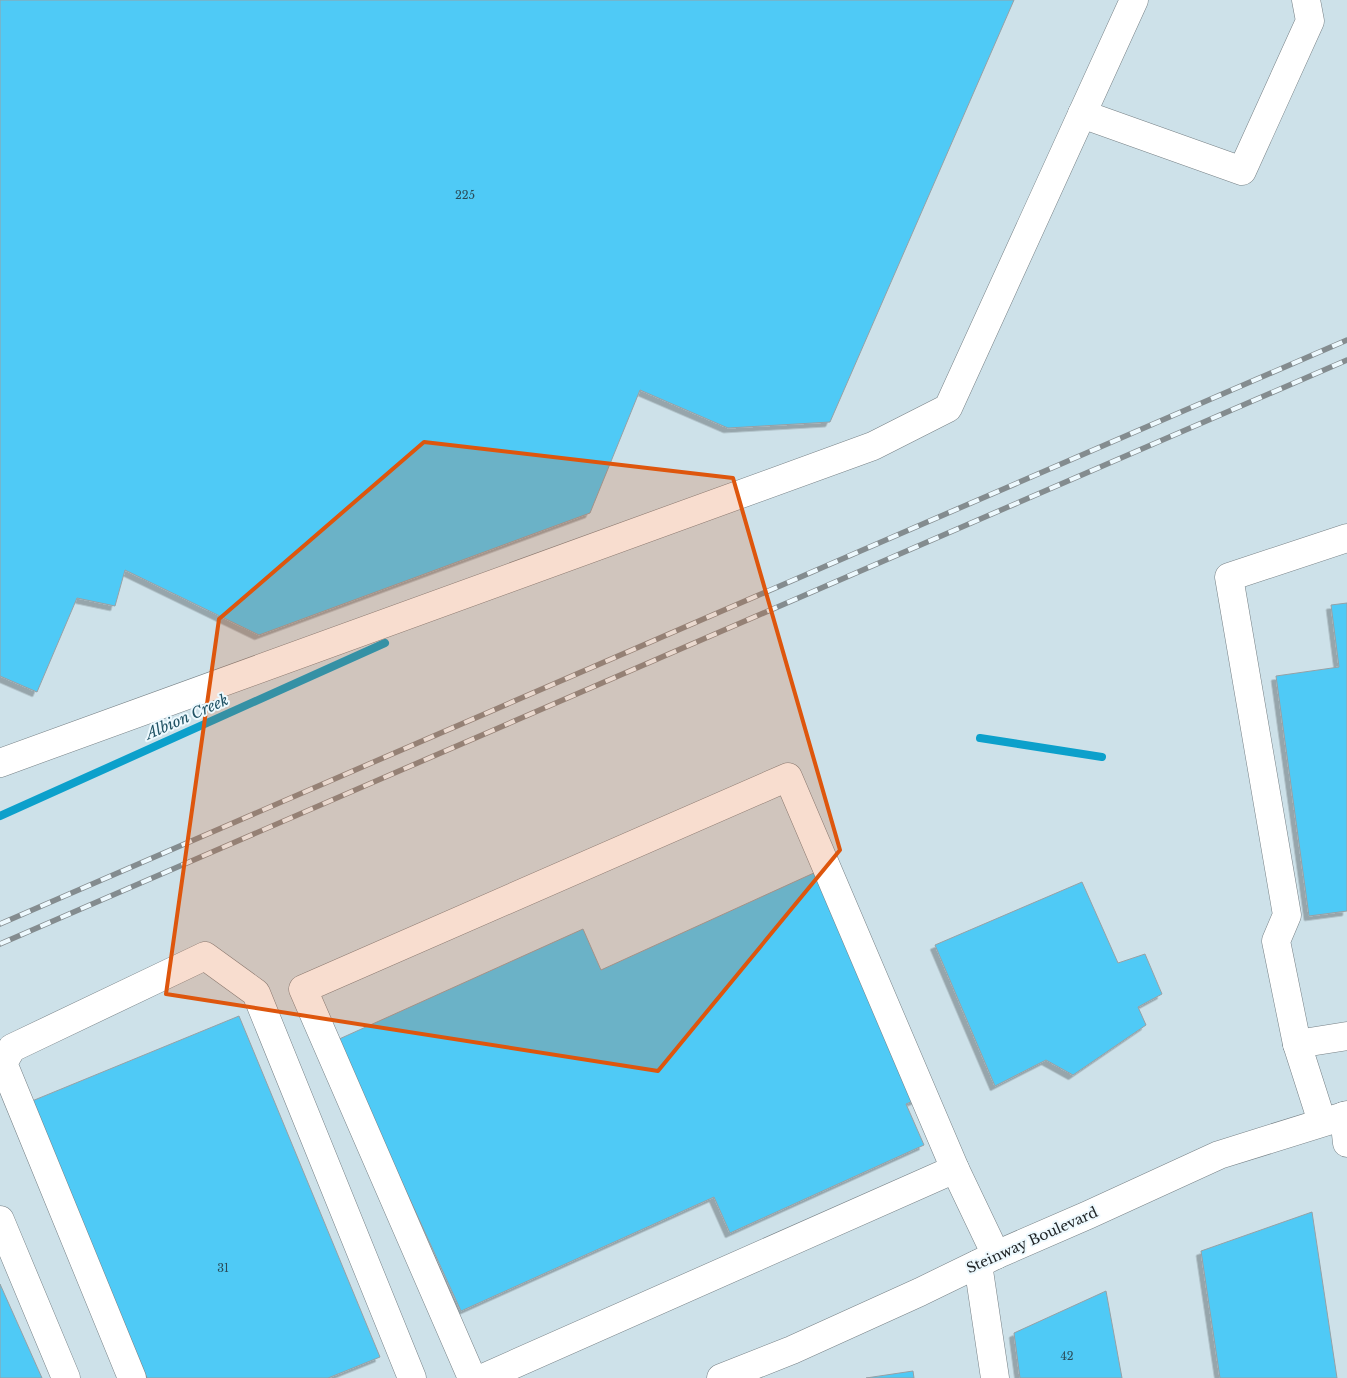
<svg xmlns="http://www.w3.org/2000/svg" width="1347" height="1378" viewBox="0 0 1347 1378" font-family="'Libre Baskerville',serif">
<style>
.built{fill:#cde1e9}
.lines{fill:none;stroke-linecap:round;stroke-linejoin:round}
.stream{stroke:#0ca0cb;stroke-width:8}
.building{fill:#50caf6;stroke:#96a1a6;filter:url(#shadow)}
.minor-casing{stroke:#778186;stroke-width:29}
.minor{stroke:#fff;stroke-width:28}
.rail-casing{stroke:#848c8f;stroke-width:5.5}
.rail{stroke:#edf9fe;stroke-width:4;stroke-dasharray:11;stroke-linecap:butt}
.marked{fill:#de560d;fill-opacity:0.2;stroke:#de560d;stroke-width:4;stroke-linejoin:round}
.labels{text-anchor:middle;stroke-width:4;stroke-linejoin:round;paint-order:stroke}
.number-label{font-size:11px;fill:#2a4b58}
.street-label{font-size:14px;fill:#1d2123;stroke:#edf9fe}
.water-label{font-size:15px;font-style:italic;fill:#205264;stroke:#edf9fe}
</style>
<defs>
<filter id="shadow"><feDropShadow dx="-4.5" dy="4.5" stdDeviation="0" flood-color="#0004"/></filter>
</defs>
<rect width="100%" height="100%" fill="#e0ecf1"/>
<rect class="built" x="0" y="0" width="1347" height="1378"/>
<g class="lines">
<g class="stream">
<path d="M 980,738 L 1102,757"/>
<path d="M 0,816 L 385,643"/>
</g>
</g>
<g class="building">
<path d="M 0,0 L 1014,0 L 830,422 L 728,428 L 640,390 L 590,513 L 259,635 L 125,570 L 115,606 L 77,598 L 37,692 L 0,676 Z"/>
<path d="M 1347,603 L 1347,911 L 1309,916 L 1276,676 L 1339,667 L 1331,605 Z"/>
<path d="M 816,872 L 920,1098 L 906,1104 L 924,1145 L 730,1233 L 714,1197 L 461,1311 L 337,1040 L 583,929 L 601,970 Z"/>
<path d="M 1082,882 L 1118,963 L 1145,954 L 1162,994 L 1138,1007 L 1146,1025 L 1073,1075 L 1046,1060 L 995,1086 L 935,945 Z"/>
<path d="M 239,1016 L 380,1357 L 328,1378 L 147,1378 L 32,1101 Z"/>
<path d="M 1312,1212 L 1337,1378 L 1220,1378 L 1201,1251 Z"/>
<path d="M 0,1284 L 42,1378 L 0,1378 Z"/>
<path d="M 1106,1291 L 1122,1378 L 1020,1378 L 1014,1333 Z"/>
<path d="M 913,1371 L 914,1378 L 866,1378 Z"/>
</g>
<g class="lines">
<defs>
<g id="minor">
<path d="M 1082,114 L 1242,171 L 1310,21 L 1306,0"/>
<path d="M 0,763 L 873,446 L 948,408 L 1134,0"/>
<path d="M 1297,1044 L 1276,941 L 1287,915 L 1229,577 L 1347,538"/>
<path d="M 1344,1116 L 1347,1143"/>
<path d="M 1322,1122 L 1297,1044 L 1347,1036"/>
<path d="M 0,1220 L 66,1378"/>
<path d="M 978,1264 L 995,1378"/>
<path d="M 132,1378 L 3,1063 L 12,1048 L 205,956 L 256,993 L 412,1378"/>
<path d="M 472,1378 L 303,989 L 788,777 L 955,1169 L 996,1255"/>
<path d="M 483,1378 L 955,1169"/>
<path d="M 721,1378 L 792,1350 L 920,1292 L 996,1255 L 1088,1215 L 1219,1155 L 1347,1115"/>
</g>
</defs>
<use href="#minor" class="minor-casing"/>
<use href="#minor" class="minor"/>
<defs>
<g id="rail">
<path d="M 0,924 L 1347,340"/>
<path d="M 0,944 L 1347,360"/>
</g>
</defs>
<use href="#rail" class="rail-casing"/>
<use href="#rail" class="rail"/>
</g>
<path class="marked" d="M 424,442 L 733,478 L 840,850 L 658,1071 L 166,994 L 219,619 Z"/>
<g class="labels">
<g class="number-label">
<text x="465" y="199">225</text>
<text x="223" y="1272">31</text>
<text x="1067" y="1360">42</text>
</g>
<g class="street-label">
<text transform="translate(1032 1240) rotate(-24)" y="5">Steinway Boulevard</text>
</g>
<g class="water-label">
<text transform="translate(187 717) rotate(-24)" y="5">Albion Creek</text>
</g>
</g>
</svg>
